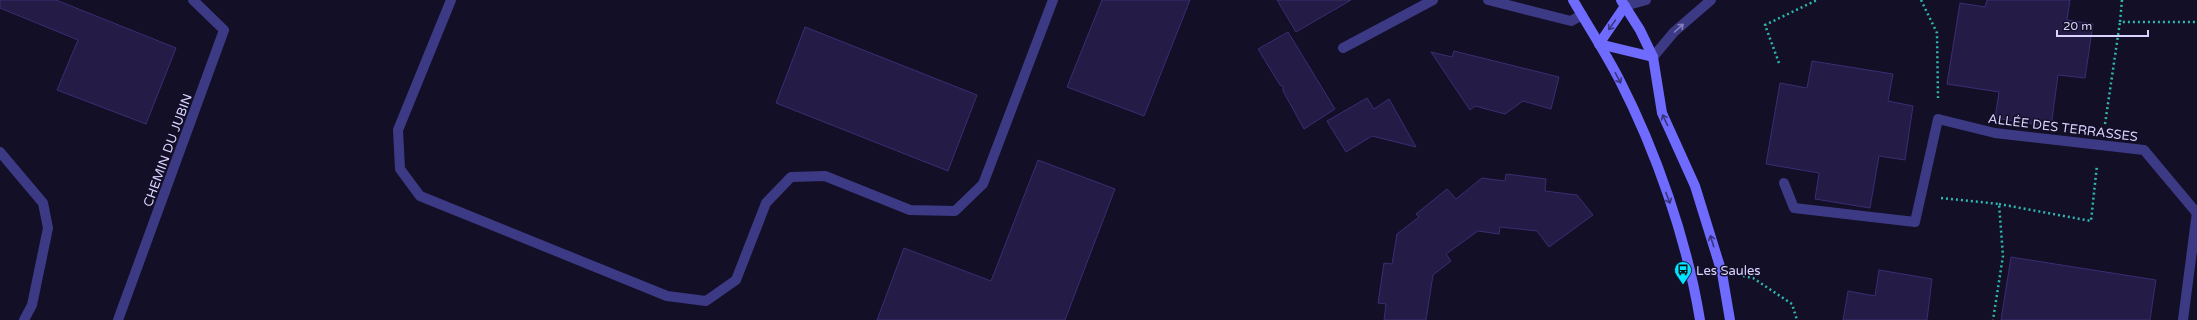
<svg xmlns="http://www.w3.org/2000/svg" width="2197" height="320" viewBox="0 0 2197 320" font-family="'Varela Round',sans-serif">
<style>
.building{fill:#241b47;stroke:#3b2d73}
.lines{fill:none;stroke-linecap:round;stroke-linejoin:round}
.path{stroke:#2fb8b0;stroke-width:2.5;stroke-dasharray:2 3;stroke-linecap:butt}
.lane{stroke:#3d3a85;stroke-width:10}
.street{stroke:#3d3a85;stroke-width:10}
.secondary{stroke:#6f6bff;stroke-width:10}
.oneway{stroke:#38347d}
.oneway2{stroke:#837fbc}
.labels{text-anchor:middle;stroke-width:3;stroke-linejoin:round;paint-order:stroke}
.street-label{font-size:13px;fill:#d9d4ff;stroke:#130f26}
.poi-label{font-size:13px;fill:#d9d4ff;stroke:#130f26;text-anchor:start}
</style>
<rect width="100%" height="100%" fill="#130f26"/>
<g class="building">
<path d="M 0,0 L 56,0 L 176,48 L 146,124 L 57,90 L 78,40 L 0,8 Z"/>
<path d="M 1102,0 L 1190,0 L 1144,116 L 1067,87 Z"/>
<path d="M 1277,0 L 1351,0 L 1296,32 Z"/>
<path d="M 1987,0 L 2070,0 L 2067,20 L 2093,24 L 2085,78 L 2058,75 L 2051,127 L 1995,118 L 1999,92 L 1947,84 L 1960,3 L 1985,7 Z"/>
<path d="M 805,27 L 977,95 L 948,171 L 776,103 Z"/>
<path d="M 1288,32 L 1335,109 L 1304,129 L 1283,91 L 1283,86 L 1280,85 L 1258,49 Z"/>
<path d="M 1454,51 L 1559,77 L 1551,109 L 1523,101 L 1505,114 L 1475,106 L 1470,110 L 1431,52 L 1452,57 Z"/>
<path d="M 1812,61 L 1893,74 L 1888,101 L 1913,106 L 1905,160 L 1879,156 L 1870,208 L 1815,199 L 1819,173 L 1766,164 L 1780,83 L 1807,88 Z"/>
<path d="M 1367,98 L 1374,109 L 1389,99 L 1416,147 L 1372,136 L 1346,152 L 1327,121 Z"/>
<path d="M 1038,160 L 1115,189 L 1065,320 L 877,320 L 904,248 L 991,281 Z"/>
<path d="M 1506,174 L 1546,179 L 1545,191 L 1577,195 L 1593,215 L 1549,247 L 1537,231 L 1500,227 L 1499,234 L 1478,231 L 1446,254 L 1451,261 L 1433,275 L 1426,320 L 1384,320 L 1386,304 L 1378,303 L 1384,263 L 1392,264 L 1397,234 L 1419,217 L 1416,214 L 1447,189 L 1456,199 L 1482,178 L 1505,181 Z"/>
<path d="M 2011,257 L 2156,280 L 2150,320 L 2001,320 Z"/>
<path d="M 1879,270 L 1932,279 L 1927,320 L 1843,320 L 1848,291 L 1875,296 Z"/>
</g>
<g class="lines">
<g class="path">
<path d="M 1921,0 L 1937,33 L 1938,98"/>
<path d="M 2122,0 L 2120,22 L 2197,22"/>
<path d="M 1779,63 L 1765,25 L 1817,0"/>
<path d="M 2105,124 L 2120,22"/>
<path d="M 1941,198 L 1999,204 L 2003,256 L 1993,320"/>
<path d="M 1999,204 L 2091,221 L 2097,165"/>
<path d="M 1743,276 L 1753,278 L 1792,304 L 1797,320"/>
</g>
<g class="lane">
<path d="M 451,0 L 398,130 L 400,169 L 420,196 L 667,296 L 706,301 L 736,280 L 766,203 L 791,177 L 825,176 L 910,210 L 955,211 L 983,184 L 1053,0"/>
<path d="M 0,152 L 43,203 L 48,228 L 32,305 L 24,320"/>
<path d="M 1784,183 L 1794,208 L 1915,222 L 1938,119 L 1995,133 L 2144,150 L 2196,212"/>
<path d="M 118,320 L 224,30 L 193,0"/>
</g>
<g class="street">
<path d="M 1488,0 L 1571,21 L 1582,15"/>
<path d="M 1625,6 L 1646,0"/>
<path d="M 1343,48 L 1433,0"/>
<path d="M 1653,57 L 1674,32 L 1711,0"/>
<path d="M 2183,320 L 2197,212"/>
</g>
<g class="secondary">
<path d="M 1573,0 C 1588,26 1605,52 1619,79 C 1656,151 1687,240 1700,320"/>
<path d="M 1621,0 L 1640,30 L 1653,57 L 1662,113 L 1695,186 L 1722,273 L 1730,320"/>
<path d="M 1599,44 L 1653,57"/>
<path d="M 1599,44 L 1625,6"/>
</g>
</g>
<defs><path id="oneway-shaft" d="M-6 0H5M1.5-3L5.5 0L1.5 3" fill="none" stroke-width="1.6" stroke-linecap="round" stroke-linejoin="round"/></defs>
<g class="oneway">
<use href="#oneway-shaft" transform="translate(1612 25) rotate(125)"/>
<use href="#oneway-shaft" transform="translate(1618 78) rotate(62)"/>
<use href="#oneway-shaft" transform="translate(1665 120) rotate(-115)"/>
<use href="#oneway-shaft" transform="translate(1668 198) rotate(69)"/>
<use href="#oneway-shaft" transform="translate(1712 241) rotate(-107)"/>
</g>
<use class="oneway2" href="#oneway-shaft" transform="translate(1679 28) rotate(-42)"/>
<defs>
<symbol id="bus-pin" viewBox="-11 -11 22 30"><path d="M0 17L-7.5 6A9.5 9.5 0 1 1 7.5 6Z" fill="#00e5ff" stroke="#130f26"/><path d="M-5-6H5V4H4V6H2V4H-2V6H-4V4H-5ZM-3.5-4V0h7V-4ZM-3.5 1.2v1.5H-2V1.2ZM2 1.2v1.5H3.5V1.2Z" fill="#111"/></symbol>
</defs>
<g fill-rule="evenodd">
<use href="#bus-pin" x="1673" y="260" width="20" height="27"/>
</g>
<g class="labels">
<g class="street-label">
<text transform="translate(2063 127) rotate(7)" y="5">ALLÉE DES TERRASSES</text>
<text transform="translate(167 150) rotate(-70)" y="5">CHEMIN DU JUBIN</text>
</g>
<g class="poi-label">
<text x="1696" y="275">Les Saules</text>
</g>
</g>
<path d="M2057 30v6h91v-6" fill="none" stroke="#d9d4ff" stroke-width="2"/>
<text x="2063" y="30" font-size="12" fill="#d9d4ff" stroke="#130f26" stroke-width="3" paint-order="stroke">20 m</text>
</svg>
